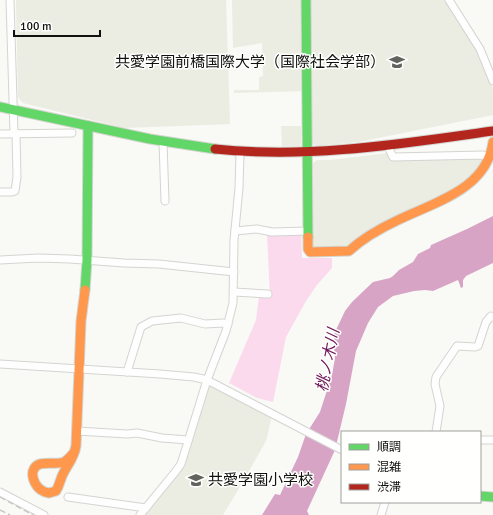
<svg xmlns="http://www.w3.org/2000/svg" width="493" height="515" viewBox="0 0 493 515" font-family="Signika,'Noto Sans JP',sans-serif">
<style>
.built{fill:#ebece2}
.green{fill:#fbdaee}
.water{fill:#d8a4c6}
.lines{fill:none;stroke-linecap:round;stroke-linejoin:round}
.street-casing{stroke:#d4d4d1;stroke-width:9}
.fast-casing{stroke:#d4d4d1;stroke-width:11}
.slow-casing{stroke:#d4d4d1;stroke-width:11}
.jam-casing{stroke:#d4d4d1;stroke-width:11}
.street{stroke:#fefefe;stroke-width:7}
.fast{stroke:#63d668;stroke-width:9}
.slow{stroke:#ff974d;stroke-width:9}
.jam{stroke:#b3261e;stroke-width:9}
.rail{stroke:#c8c8c7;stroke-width:1.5;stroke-dasharray:6 3;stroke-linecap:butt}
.labels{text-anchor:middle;stroke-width:3;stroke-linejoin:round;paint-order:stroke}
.poi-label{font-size:15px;fill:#11110e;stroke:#fffffe;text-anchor:end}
.water-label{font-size:16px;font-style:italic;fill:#70185a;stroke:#fffffe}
</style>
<rect width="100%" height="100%" fill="#f9f9f5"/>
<g class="built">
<path d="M 16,0 L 226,0 L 230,124 L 125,128 L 23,103 L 18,97 Z"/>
<path d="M 232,0 L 303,0 L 304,91 L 234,93 L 234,90 L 259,90 L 259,77 L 263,76 L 262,43 L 233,48 Z"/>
<path d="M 309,0 L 445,0 L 477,47 L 489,76 L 493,90 L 493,115 L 358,142 L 317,146 L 313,144 L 311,142 Z"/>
<path d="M 281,126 L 301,126 L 301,145 L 299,146 L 282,146 Z"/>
<path d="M 388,153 L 391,158 L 481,158 L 482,162 L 469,180 L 459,188 L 348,249 L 313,249 L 312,164 L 317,160 L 330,160 Z"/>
<path d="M 209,384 L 272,416 L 266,441 L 238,490 L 223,515 L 143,515 L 181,469 Z"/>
</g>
<path class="green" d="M 301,233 L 302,258 L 332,258 L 332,268 L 317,285 L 306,301 L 286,337 L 273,402 L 257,398 L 229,383 L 256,320 L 259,296 L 270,297 L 267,234 Z"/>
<path class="water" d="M 493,216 L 493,263 L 466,276 L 463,280 L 463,287 L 461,288 L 458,280 L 433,291 L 425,290 L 414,291 L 393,296 L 378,307 L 368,323 L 356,351 L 346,404 L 335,450 L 307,511 L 309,515 L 262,515 L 275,494 L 280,495 L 298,457 L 306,434 L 320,412 L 332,375 L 335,358 L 334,347 L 334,334 L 345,311 L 352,302 L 373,282 L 390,278 L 393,276 L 399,270 L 413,262 L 418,254 L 430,248 L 431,245 L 467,229 Z"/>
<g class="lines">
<defs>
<g id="street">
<path d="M 10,0 L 14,133"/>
<path d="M 449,0 L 480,49 L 493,81"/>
<path d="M 0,134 L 72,133"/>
<path d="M 163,142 L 165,201"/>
<path d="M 387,145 L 393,157 L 483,155 L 488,158"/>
<path d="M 0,192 L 12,192 L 15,191 L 17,177 L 16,133"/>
<path d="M 235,231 L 257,229 L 272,232 L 308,231"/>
<path d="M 0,260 L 38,258 L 70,259 L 124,263 L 159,264 L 234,272"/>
<path d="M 234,292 L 268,294"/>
<path d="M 0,364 L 160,374 L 194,377 L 207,380 L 342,450"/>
<path d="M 127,372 L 141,327 L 152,321 L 181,318 L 205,324 L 223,323 L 228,324"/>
<path d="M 77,431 L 127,434 L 137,433 L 162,438 L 188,440"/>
<path d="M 436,432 L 440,406 L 435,384 L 436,377 L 457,346 L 475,347 L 478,346 L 486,322 L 491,316 L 493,317"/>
<path d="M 480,440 L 493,440"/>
<path d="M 0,492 L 44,515"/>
<path d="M 68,497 L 146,508"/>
<path d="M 140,515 L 176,471 L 181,464 L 207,380 L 226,331 L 233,303 L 234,240 L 239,188 L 240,152"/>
<path d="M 381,515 L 385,502"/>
</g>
<g id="fast">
<path d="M 306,0 L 308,237"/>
<path d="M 0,107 L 150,139 L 215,149"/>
<path d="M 85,290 L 87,260 L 88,126"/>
<path d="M 480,496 L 493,497"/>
</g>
<g id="slow">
<path d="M 308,237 L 308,249 L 310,252 L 349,251 C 363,238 381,228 398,220 C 435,202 487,189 493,142"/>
<path d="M 75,451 C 72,455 69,459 64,462 C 55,466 37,458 33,471 C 32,475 33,479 35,483 C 38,489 43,492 49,493 L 56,491 C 59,486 60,481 62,476 C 68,463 73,461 76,446 L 81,321 L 85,290"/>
</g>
<path id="jam" d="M 215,149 C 309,159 400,144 493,131"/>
</defs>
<use href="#street" class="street-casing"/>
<use href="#fast" class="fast-casing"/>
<use href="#slow" class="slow-casing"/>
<use href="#jam" class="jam-casing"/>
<use href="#street" class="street"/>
<use href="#fast" class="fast"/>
<use href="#slow" class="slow"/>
<use href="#jam" class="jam"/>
<g class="rail">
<path d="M 0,497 L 33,515"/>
<path d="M 0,510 L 10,515"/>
</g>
</g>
<defs>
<symbol id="university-bare" viewBox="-9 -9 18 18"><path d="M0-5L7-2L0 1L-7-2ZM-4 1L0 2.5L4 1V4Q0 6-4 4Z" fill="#62625f" stroke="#fffffe" stroke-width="2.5" paint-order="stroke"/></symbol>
<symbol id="school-bare" viewBox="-9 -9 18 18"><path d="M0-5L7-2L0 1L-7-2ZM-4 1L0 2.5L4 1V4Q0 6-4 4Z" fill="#62625f" stroke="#fffffe" stroke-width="2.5" paint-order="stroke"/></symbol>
</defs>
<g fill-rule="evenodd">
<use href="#university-bare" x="386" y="51" width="22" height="22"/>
<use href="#school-bare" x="185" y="469" width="22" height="22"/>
</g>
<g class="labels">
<g class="poi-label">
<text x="385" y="67">共愛学園前橋国際大学（国際社会学部）</text>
<text x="208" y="485" text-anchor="start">共愛学園小学校</text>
</g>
<g class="water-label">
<text transform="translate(327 360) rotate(-79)" y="6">桃ノ木川</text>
</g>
</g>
<rect x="341" y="431" width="140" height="72" fill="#fffffe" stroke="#a0a09e"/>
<rect x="349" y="444" width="20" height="6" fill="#63d668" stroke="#a0a09e"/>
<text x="377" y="451" font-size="12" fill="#11110e">順調</text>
<rect x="349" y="464" width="20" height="6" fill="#ff974d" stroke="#a0a09e"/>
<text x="377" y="471" font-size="12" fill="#11110e">混雑</text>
<rect x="349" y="484" width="20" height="6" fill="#b3261e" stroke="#a0a09e"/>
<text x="377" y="491" font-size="12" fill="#11110e">渋滞</text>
<path d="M14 30v6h86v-6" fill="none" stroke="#11110e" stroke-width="2"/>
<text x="20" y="30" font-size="12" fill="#11110e" stroke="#fffffe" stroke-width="3" paint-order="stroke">100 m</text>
</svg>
